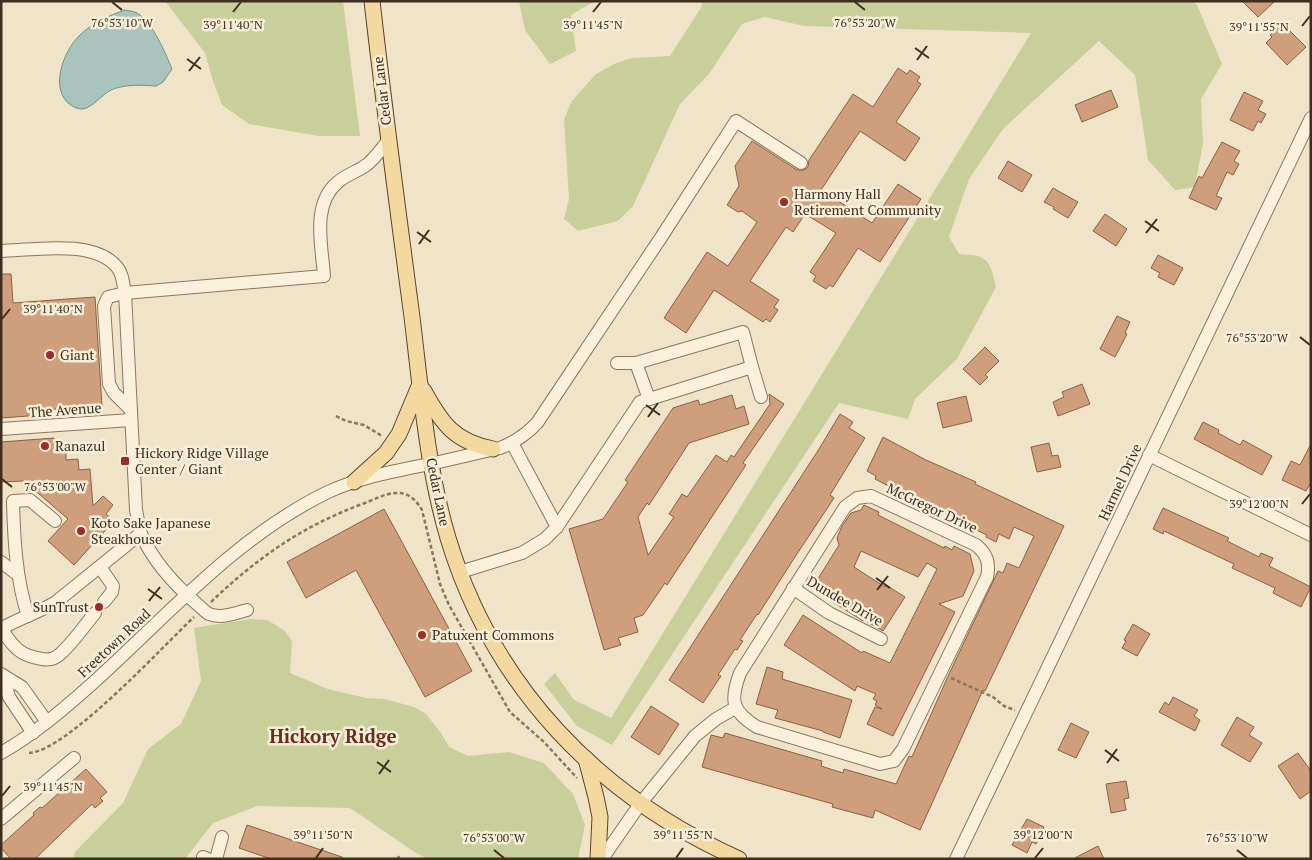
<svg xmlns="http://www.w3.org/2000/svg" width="1312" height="860" viewBox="0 0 1312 860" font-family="'PT Serif',serif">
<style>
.green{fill:#c9cf9b}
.water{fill:#a9c4bc;stroke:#6f938a}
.building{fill:#cf9f7d;stroke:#8d5f41}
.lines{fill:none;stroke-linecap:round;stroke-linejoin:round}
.minor-casing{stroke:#8d765c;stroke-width:14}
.major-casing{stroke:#5b4430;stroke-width:17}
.path{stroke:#8d765c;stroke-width:2.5;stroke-dasharray:4 2.5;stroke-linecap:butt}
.minor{stroke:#faf1dc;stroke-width:12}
.major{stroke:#f3d9a0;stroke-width:15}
.ticks{fill:none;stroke:#3d2e20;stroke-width:2}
.poi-dot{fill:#9e2a2b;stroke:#f7eed8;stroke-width:2}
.labels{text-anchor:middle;stroke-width:5;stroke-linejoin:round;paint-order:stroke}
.street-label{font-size:14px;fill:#3d2e20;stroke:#f7eed8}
.poi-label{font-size:14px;fill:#3d2e20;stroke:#f7eed8;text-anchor:start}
.district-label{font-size:19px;font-weight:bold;fill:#6b2e1e;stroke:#f7eed8}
.ticks-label{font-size:12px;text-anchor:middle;fill:#3d2e20;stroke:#f7eed8;stroke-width:5;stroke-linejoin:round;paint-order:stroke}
</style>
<rect width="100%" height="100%" fill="#f0e4c8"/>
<g class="green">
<path d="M 165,1 L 343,1 L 360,136 L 318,136 L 249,124 L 222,105 L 213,81 L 205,53 Z"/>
<path d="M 519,1 L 595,1 L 571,15 L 576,51 L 550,64 L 525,30 Z"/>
<path d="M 701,1 L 1193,1 L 1197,5 L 1222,64 L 1201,99 L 1203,143 L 1195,187 L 1175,190 L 1148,160 L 1135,75 L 1099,41 L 1003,129 L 969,179 L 949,237 L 959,254 C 987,255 990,259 996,287 L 957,359 L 915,399 L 908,419 L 839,403 L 612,745 L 577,726 L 544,684 L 555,673 L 574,700 L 611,718 L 1031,33 L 804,26 L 765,17 L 742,24 L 709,74 L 680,104 L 633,206 L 618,221 L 578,231 L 564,219 L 569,199 L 564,120 L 571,102 L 596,74 L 614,64 L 632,58 L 670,56 L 702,6 Z"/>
<path d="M 251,619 L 267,620 L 284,630 L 292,641 L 290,673 L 328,689 L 366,698 L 384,699 L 414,707 L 426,714 L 441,733 L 449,747 L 468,756 L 509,752 L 544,763 L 573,794 L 585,825 L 578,859 L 428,859 L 416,853 L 350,808 L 257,806 L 213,823 L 185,859 L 73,859 L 75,852 L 123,803 L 148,749 L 181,724 L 201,681 L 194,628 Z"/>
</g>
<path class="water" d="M 125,10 C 129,11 134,11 137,13 C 153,23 165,52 172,69 L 163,82 L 156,86 C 141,85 125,84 111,90 C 101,95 93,108 82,109 C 76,109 72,106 68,103 C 50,86 64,51 79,36 C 92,23 108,16 125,10 Z"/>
<g class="building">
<path d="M 1242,1 L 1275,1 L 1258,17 Z"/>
<path d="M 1282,23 L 1306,47 L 1287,65 L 1266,43 L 1272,37 L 1270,35 Z"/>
<path d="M 898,68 L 907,74 L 910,70 L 920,77 L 917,81 L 921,84 L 896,122 L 920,138 L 905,161 L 860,131 L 821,190 L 872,223 L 898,184 L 921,199 L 880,262 L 858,248 L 833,287 L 829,285 L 826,289 L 813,281 L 816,276 L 810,272 L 836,233 L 805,214 L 793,232 L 786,227 L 750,281 L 779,300 L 774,307 L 778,310 L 770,322 L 766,319 L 763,322 L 714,290 L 686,333 L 664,318 L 707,252 L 728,266 L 757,222 L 742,211 L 738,212 L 727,205 L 739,186 L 735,166 L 752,141 L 797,170 L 804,170 L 808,167 L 809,160 L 853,94 L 873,107 Z"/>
<path d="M 1111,90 L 1118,107 L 1082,122 L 1075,105 Z"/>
<path d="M 1244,92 L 1263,101 L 1258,110 L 1266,114 L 1261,123 L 1258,121 L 1253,131 L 1230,120 Z"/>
<path d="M 1222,142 L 1240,151 L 1234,161 L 1239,164 L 1233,175 L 1227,172 L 1216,196 L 1222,198 L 1216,210 L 1189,198 L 1199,176 L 1202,178 Z"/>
<path d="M 1008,161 L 1032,175 L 1022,192 L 998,178 Z"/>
<path d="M 1053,188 L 1078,202 L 1068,218 L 1053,209 L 1054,207 L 1044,202 Z"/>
<path d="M 1105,214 L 1127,229 L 1116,246 L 1093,231 Z"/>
<path d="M 1158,255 L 1183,268 L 1174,285 L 1158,277 L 1160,273 L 1151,268 Z"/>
<path d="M 1,274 L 11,274 L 13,303 L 95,297 L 102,406 L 41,410 L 41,415 L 1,418 Z"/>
<path d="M 1117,316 L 1130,322 L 1125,333 L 1127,334 L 1115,357 L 1100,349 Z"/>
<path d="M 985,347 L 999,361 L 985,375 L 988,377 L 980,385 L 963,369 Z"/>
<path d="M 1082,384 L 1090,404 L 1058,416 L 1053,402 L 1064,397 L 1062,392 Z"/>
<path d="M 769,394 L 784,404 L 743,463 L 746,465 L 667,585 L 665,583 L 643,615 L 634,618 L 638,632 L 618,638 L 621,645 L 604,650 L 569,529 L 603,519 L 628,482 L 625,480 L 673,408 L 698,400 L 700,405 L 732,395 L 736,409 L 744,406 L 749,424 L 689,443 L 649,505 L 647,503 L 638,517 L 648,555 L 674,517 L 669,514 L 682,494 L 687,497 L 716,455 L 727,462 L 731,455 L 734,457 L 770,404 Z"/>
<path d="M 966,396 L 972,421 L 943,428 L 937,403 Z"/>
<path d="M 840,414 L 853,422 L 849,428 L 865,438 L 830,495 L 834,498 L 793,560 L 758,615 L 757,614 L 740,640 L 743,641 L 737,650 L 735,649 L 718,675 L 721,676 L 703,703 L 669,680 L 819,449 Z"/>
<path d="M 1203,422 L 1219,430 L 1218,433 L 1240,445 L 1243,440 L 1272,456 L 1262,475 L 1194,439 Z"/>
<path d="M 883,437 L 926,460 L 976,482 L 975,484 L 1064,526 L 985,691 L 983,690 L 920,830 L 875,810 L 873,818 L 832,807 L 833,804 L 702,767 L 711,735 L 723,738 L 725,733 L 822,761 L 821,766 L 843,773 L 844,769 L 896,784 L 909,756 L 912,757 L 949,674 L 998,571 L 1003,573 L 1007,563 L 1019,568 L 1034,536 L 1014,527 L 1009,539 L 999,534 L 996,542 L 986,537 L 987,535 L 970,527 L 971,525 L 923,504 L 875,479 L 876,476 L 867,471 Z"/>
<path d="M 54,438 L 55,449 L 66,448 L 66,460 L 78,459 L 79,470 L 90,469 L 93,506 L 103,496 L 113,505 L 106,514 L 114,521 L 74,565 L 48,541 L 68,519 L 24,481 L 1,482 L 1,442 Z"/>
<path d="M 1049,443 L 1052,456 L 1058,455 L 1061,467 L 1037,472 L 1031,447 Z"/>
<path d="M 1311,444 L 1311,482 L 1306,491 L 1282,480 L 1291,461 L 1300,465 Z"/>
<path d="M 864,505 L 879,512 L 878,515 L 944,548 L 945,546 L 952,550 L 954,546 L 970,554 L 974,571 L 963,596 L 939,604 L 955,612 L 893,736 L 867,724 L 875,707 L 882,709 L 875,705 L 877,701 L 873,699 L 876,694 L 857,686 L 855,691 L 784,645 L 803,615 L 862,653 L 863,651 L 890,663 L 937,569 L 927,563 L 918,577 L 861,551 L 854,567 L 885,587 L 886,585 L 905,597 L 883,631 L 864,620 L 863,621 L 822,595 L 824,591 L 814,585 L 839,545 L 837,538 L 842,526 L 851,513 L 861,510 Z"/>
<path d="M 1163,508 L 1229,538 L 1227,541 L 1259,557 L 1261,553 L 1273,558 L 1269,566 L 1311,587 L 1301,607 L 1273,593 L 1275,588 L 1232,568 L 1234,564 L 1164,531 L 1163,534 L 1153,529 Z"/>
<path d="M 384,509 L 472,671 L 425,697 L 356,570 L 306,598 L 287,562 Z"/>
<path d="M 1133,624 L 1150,634 L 1137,656 L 1122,648 L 1126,641 L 1124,640 Z"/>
<path d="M 767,667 L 783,672 L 782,679 L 852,700 L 840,738 L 823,732 L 823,731 L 775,718 L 778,710 L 756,704 Z"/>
<path d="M 1173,697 L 1198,710 L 1194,716 L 1200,720 L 1195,731 L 1159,712 L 1165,702 L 1169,705 Z"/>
<path d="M 651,706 L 679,724 L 659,755 L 631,737 Z"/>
<path d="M 1237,717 L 1254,727 L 1249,735 L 1262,743 L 1250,762 L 1221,745 Z"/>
<path d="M 1071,723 L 1089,732 L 1076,758 L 1058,750 Z"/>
<path d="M 1298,753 L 1311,771 L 1311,791 L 1300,799 L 1278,766 Z"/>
<path d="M 86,769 L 107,792 L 100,798 L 103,801 L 95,808 L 92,804 L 35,859 L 11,859 L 1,848 L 1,845 L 34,815 L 33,813 L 40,807 L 42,808 Z"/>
<path d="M 1126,781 L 1129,798 L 1124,799 L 1126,810 L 1111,813 L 1106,784 Z"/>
<path d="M 1027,819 L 1044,827 L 1036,844 L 1032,842 L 1027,853 L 1012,845 Z"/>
<path d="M 247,825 L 342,857 L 342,859 L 271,859 L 239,848 Z"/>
<path d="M 1098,846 L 1104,859 L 1073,859 Z"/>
</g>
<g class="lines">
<defs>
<g id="minor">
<path d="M 1,251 C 33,250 94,239 117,267 C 123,274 123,284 125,293 L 136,510 C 138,518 138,528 142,536 C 154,562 175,585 197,604 C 201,607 205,612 209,614 C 221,619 236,613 247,610"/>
<path d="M 617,363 L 636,363 L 743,332 L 752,367"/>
<path d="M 636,363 L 649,399"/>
<path d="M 130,409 L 114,393 L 109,384 L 104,306 L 108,297 L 125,293 L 324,276 C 322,246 311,204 338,182 C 346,175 356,172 365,166 C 374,160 381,149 388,141"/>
<path d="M 1,429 L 131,420"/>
<path d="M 512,443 L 557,527"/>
<path d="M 1149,455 L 1311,535"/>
<path d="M 871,496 L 976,545 C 987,554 990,563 987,577 L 903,749 L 894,761 L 880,764 L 757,727 C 731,711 730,700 740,673 L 845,507 L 857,498 Z"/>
<path d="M 1,562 L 17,574"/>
<path d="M 100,567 L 113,586 L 112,592 L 104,602"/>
<path d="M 460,572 L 522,553 L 545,539 L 557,527 L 640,402 L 752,367 L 761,397"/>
<path d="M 793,588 L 829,613 L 881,639"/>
<path d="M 28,616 C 16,579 14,540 13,501 L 30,500 L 55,521"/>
<path d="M 1,628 C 12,646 20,656 42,659 C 48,660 55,659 60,654 C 73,643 84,626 95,613"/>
<path d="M 1,629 C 19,618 38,613 56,602 L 140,534"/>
<path d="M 1,674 L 22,687 L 47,722"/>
<path d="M 3,676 L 9,697 L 33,733"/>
<path d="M 1,753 C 36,733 65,708 94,682 C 168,615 237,536 328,492 C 361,477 395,471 430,464 C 453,459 477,453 500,448 C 515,442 526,435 537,423 L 662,236 L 736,121 L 801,163"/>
<path d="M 1,819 L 74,758"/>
<path d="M 203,857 L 208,859"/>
<path d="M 216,859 L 222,837"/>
<path d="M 602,859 L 640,804 L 695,736 L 716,719 L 735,708"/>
<path d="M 956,859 L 1311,118"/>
</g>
<g id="major">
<path d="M 372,1 C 384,107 398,212 412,317 C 421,391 427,467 448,538 C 493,687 598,796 739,859"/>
<path d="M 424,391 C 442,424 455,442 493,449"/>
<path d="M 354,482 L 386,453 L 399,434 L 420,384"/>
<path d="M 586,759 L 596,797 L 600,817 L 598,859"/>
</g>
</defs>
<use href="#minor" class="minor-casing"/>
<use href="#major" class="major-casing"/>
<g class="path">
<path d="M 336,416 L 346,421 L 364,425 L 382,436"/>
<path d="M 211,602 C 258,557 304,525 365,503 C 378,498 391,490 405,494 C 413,497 418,503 422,510 L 440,584 L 449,605 L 510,712 L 544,742 L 577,778"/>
<path d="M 951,678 L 993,697 L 1004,706 L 1015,710"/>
<path d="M 29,753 C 67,751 163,646 194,617"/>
<path d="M 398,859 L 399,856"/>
</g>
<use href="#minor" class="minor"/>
<use href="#major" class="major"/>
</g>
<path class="ticks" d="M 112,2 L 122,10M 855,2 L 865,10M 233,12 L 241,2M 593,12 L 601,2M 1302,26 L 1310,16M 915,48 L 929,58M 187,59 L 201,69M 917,60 L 927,46M 189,71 L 200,57M 1145,221 L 1159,231M 417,232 L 431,242M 1146,233 L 1157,219M 419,244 L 429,230M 2,319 L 10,309M 1300,337 L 1310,345M 646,405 L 660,415M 648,417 L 658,403M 2,479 L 12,487M 1302,504 L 1310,494M 876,578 L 890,588M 148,589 L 162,599M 877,590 L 888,576M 149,601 L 160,587M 1105,750 L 1119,761M 377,762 L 391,772M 1107,763 L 1117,749M 379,774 L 389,760M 2,796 L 10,786M 494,850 L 504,858M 1237,850 L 1247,858M 316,858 L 323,848M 676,858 L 683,848M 1035,858 L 1043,848"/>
<g class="poi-dot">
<circle cx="784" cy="202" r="5"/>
<circle cx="50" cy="355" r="5"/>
<circle cx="45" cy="446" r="5"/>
<rect x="120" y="456" width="10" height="10" rx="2.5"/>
<circle cx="81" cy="531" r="5"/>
<circle cx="99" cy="607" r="5"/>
<circle cx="422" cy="635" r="5"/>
</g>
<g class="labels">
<g class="street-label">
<text transform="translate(382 91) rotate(-97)" y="5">Cedar Lane</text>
<text transform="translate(65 410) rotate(-4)" y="5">The Avenue</text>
<text transform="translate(1120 482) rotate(-65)" y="5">Harmel Drive</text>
<text transform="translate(438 492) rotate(78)" y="5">Cedar Lane</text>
<text transform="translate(932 508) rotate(25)" y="5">McGregor Drive</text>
<text transform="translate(845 601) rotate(30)" y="5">Dundee Drive</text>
<text transform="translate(114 643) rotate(-43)" y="5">Freetown Road</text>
</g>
<g class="poi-label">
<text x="794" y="199">Harmony Hall<tspan x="794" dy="16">Retirement Community</tspan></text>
<text x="60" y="360">Giant</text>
<text x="55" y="451">Ranazul</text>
<text x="135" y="458">Hickory Ridge Village<tspan x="135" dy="16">Center / Giant</tspan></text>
<text x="91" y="528">Koto Sake Japanese<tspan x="91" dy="16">Steakhouse</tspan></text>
<text x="89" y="612" text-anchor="end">SunTrust</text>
<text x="432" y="640">Patuxent Commons</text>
</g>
<g class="district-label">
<text x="333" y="743">Hickory Ridge</text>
</g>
</g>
<g class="ticks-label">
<text x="865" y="27">76°53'20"W</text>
<text x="122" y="27">76°53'10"W</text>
<text x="233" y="29">39°11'40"N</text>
<text x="593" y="29">39°11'45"N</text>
<text x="1259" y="31">39°11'55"N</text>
<text x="53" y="313">39°11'40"N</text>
<text x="1257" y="342">76°53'20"W</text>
<text x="55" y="491">76°53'00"W</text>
<text x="1259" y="508">39°12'00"N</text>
<text x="53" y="791">39°11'45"N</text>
<text x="323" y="839">39°11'50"N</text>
<text x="683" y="839">39°11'55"N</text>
<text x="1043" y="839">39°12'00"N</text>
<text x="494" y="842">76°53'00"W</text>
<text x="1237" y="842">76°53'10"W</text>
</g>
<rect width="1312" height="860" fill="none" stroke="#3d2e20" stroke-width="5"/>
</svg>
